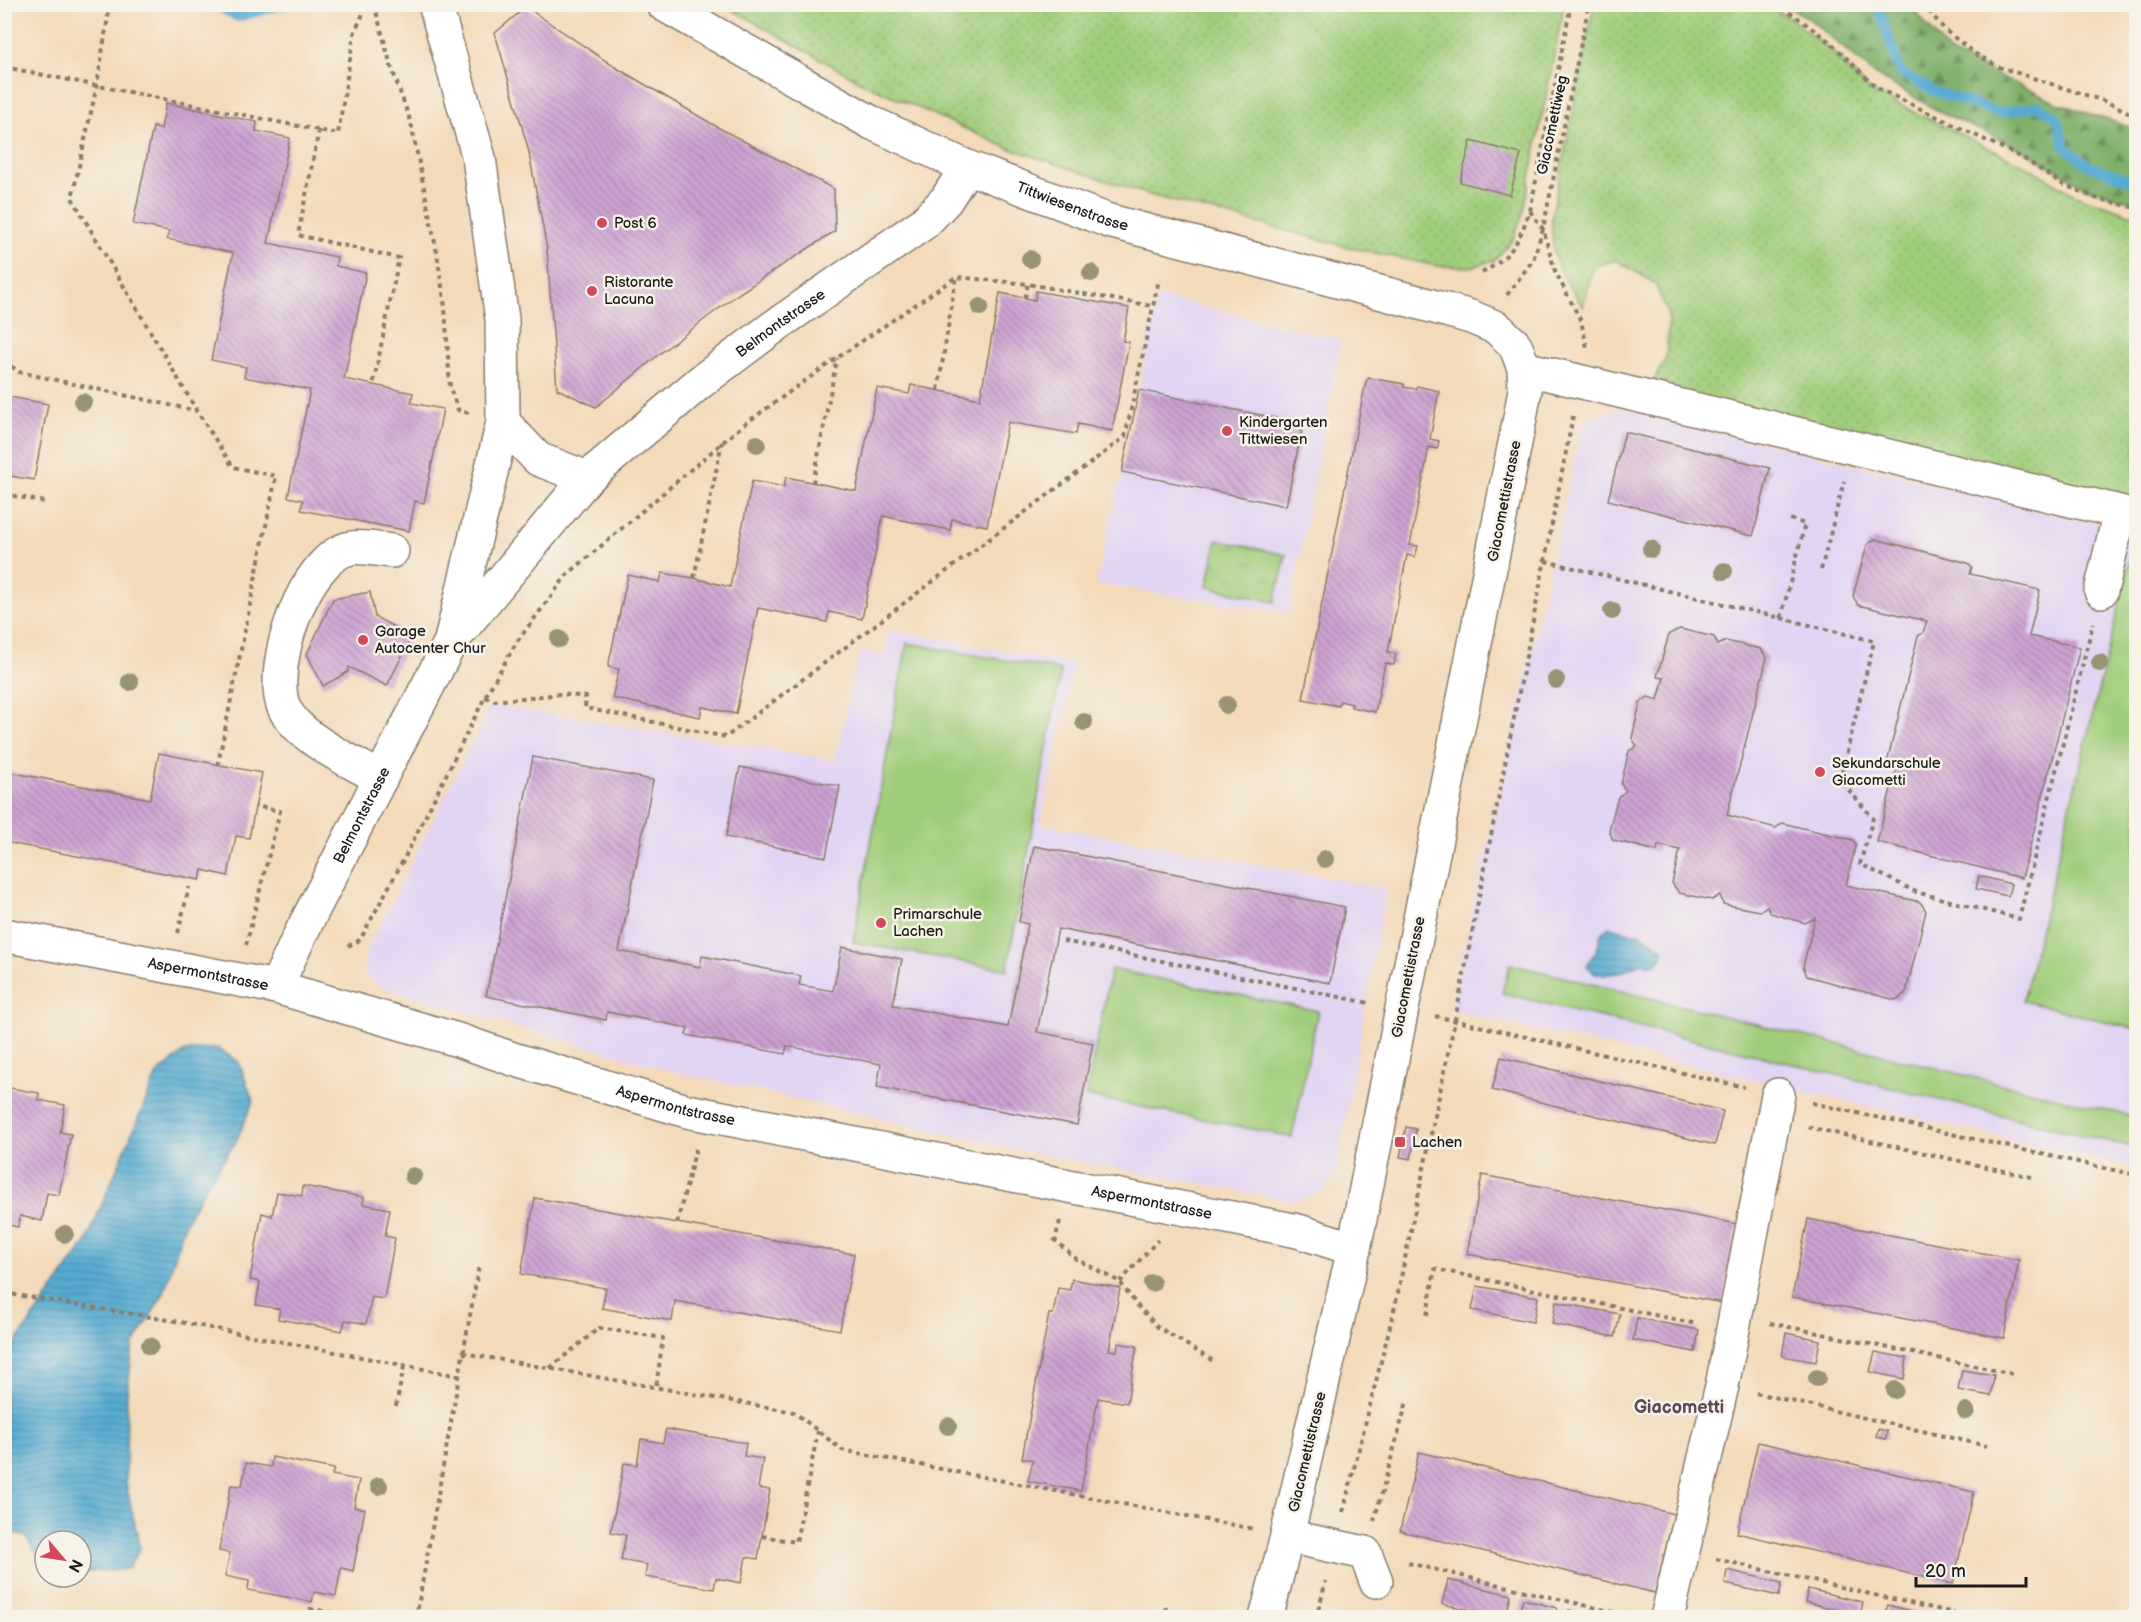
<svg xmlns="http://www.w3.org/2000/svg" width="2141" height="1622" viewBox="0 0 2141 1622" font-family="'Balsamiq Sans',sans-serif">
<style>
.built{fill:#e2d4f3}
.grass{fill:url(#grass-dots);stroke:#5e744c;stroke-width:1.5}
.forest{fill:url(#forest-firs);stroke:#4e6644;stroke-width:1.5}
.park{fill:url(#park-tufts);stroke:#5e744c;stroke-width:1.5}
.pitch{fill:#a0cd7b;stroke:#5e744c;stroke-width:1.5}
.water{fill:url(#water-rules);stroke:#396477;stroke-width:1.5}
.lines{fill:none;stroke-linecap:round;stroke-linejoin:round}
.stream{stroke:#56abd2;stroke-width:10}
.building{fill:url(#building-back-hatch)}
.minor-casing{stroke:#887b6b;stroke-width:36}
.path{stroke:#887b6b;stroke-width:4;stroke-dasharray:4.5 4.5;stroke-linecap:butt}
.minor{stroke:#fff;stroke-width:33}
.tree{fill:#969475}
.poi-dot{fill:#d1495b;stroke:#f7f3e8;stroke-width:2}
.labels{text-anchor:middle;stroke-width:5;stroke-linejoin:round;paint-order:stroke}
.street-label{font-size:15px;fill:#1c1c1c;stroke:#f7f3e8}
.poi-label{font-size:15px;fill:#1c1c1c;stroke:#f7f3e8;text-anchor:start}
.quarter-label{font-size:18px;font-weight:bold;fill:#5a4b5b;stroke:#f7f3e8}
</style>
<defs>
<pattern id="grass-dots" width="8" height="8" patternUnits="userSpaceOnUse" patternTransform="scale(1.5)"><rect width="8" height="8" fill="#a0cd7b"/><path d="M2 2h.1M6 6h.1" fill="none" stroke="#89af6a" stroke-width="1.8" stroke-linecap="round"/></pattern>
<pattern id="forest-firs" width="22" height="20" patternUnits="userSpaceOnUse" patternTransform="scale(1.5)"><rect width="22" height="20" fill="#80b06b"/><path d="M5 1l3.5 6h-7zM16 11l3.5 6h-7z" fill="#688e57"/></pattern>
<pattern id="park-tufts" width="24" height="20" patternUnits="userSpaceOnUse" patternTransform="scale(1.5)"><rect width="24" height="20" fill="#a0cd7b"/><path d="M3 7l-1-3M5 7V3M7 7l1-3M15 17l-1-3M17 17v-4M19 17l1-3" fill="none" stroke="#89af6a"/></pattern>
<pattern id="water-rules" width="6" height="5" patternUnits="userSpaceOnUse" patternTransform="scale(1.5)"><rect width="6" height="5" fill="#56abd2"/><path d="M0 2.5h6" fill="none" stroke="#468aaa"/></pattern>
<pattern id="building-back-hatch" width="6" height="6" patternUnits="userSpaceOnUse" patternTransform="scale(1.5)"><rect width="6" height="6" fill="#cca2d1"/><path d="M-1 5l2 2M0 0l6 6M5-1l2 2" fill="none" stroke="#a583a9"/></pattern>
</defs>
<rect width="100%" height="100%" fill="#f7f3e8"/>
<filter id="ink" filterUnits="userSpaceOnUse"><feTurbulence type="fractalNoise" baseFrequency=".0167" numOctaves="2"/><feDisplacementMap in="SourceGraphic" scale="12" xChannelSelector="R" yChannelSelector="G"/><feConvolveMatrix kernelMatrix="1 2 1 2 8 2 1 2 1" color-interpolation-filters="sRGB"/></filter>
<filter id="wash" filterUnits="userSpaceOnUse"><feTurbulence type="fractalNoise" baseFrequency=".008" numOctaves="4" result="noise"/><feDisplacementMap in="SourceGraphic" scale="24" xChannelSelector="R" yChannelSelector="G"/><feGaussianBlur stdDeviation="1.35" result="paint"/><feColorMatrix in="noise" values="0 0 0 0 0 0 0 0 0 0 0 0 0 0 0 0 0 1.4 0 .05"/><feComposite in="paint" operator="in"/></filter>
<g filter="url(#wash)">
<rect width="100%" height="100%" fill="#f3daba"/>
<g class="built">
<path d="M 1158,296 L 1341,340 L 1289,613 L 1096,584 L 1122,472 Z"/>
<path d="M 1620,408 L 2136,533 L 2136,1168 L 1450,1010 L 1584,421 Z"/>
<path d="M 889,630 L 1074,664 L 1041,824 L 1386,889 L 1337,1169 L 1322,1192 L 1294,1201 L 1029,1152 L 675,1072 L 381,987 L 365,974 L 364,957 L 491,705 L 835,760 L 860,651 L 885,656 Z"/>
</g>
<g class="grass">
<path d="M 1068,4 L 1109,9 L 1125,4 L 1564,5 L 1523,214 L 1513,239 L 1495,260 L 1471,267 L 1437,266 L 1356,249 L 1150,195 L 1008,148 L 865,84 L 724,5 Z"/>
<path d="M 1594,5 L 1761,5 L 1787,16 L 1833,52 L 1869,90 L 2028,167 L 2075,195 L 2136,216 L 2136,517 L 1650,386 L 1666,359 L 1669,318 L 1655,283 L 1616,260 L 1593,267 L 1583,307 C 1559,270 1550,260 1552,214 Z"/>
</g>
<path class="forest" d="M 1785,5 L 1910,5 L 1949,52 L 2057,103 L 2136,129 L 2136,203 L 2086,188 L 2023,150 L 1938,111 L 1874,74 L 1808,18 Z"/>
<path class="park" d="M 1217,540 L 1286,555 L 1275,602 L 1207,587 Z"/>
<g class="pitch">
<path d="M 2136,535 L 2136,1029 L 2023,1001 Z"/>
<path d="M 907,643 L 1061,670 L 1007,970 L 853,942 Z"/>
<path d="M 1510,964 L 2136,1117 L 2136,1148 L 1502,993 Z"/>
<path d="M 1111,969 L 1318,1011 L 1292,1137 L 1086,1096 Z"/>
</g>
<g class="water">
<path d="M 1610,927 C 1622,929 1627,935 1640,933 L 1663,949 L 1662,957 L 1656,965 L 1641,963 L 1618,973 L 1603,975 L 1594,973 L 1587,966 C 1589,959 1592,958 1595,953 C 1603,941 1594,936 1610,927 Z"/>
<path d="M 217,1048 L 239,1062 L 253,1101 L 237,1140 L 206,1186 L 185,1223 L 164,1293 L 133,1346 L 127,1395 L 126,1483 L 140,1548 L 128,1569 L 86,1572 L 81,1571 L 81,1541 L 45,1541 L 45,1564 L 42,1563 L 26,1537 L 5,1529 L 5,1353 L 14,1345 L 86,1242 L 157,1074 L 185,1051 Z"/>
</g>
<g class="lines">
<g class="stream">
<path d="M 214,4 L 238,17 L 285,4"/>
<path d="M 1872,4 L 1879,9 L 1900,72 L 1936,92 L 2000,113 L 2038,106 L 2057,117 L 2065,147 L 2089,166 L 2136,182"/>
</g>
</g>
<g id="blocks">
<g class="building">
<path d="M 526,7 L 615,67 L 719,128 L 834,189 L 835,231 L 738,294 L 663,351 L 596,407 L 557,389 L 547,249 L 528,148 L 495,33 Z"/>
<path d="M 166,103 L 257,122 L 256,131 L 290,138 L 268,243 L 337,257 L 336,266 L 366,273 L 344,379 L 413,393 L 411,403 L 443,409 L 424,503 L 415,501 L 409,531 L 301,510 L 303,500 L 288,497 L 310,390 L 244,377 L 246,367 L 211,360 L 233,253 L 167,239 L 169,231 L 133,224 L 153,127 L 161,129 Z"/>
<path d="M 1471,141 L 1521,154 L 1510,195 L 1460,182 Z"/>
<path d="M 1036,291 L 1129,308 L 1123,341 L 1129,342 L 1112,431 L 1078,424 L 1076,434 L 1008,422 L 987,526 L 952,519 L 950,530 L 883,516 L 862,619 L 829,612 L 827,622 L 758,608 L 736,714 L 702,707 L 700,717 L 612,698 L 619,669 L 608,667 L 628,575 L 660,582 L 662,573 L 694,578 L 730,587 L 752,481 L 784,487 L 786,477 L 856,491 L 877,388 L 909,394 L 911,385 L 980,399 L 1000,293 L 1035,300 Z"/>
<path d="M 1369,378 L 1404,384 L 1404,387 L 1415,389 L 1417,386 L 1439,391 L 1430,439 L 1439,441 L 1437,449 L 1429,447 L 1410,545 L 1418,546 L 1415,557 L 1407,555 L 1388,652 L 1396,654 L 1395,659 L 1394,665 L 1385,663 L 1375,712 L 1351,707 L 1352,704 L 1340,701 L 1339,706 L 1303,699 L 1366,381 Z"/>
<path d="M 1139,390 L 1303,424 L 1286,506 L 1122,472 Z"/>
<path d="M 4,396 L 48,404 L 34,480 L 4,475 Z"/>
<path d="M 1625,432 L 1770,468 L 1753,536 L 1608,500 Z"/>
<path d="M 1875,539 L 1968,563 L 1972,567 L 1970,574 L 2040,590 L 2029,636 L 2080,647 L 2022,878 L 1877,842 L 1896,770 L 1889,768 L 1887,763 L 1918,636 L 1923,633 L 1927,621 L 1858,605 L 1853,596 L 1867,545 Z"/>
<path d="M 370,592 L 375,617 L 412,636 L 387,686 L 349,667 L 348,672 L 323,686 L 307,654 L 333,599 Z"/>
<path d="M 1680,629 L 1714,637 L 1718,645 L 1726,641 L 1761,649 L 1767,658 L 1727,815 L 1776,828 L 1782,823 L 1853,840 L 1856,844 L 1846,885 L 1920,902 L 1923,906 L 1926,911 L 1906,992 L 1900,998 L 1895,1000 L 1807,976 L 1803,967 L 1815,918 L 1805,923 L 1770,913 L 1767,906 L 1760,911 L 1723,904 L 1720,895 L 1712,900 L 1679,893 L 1672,883 L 1680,850 L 1658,845 L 1657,851 L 1613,840 L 1609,830 L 1618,797 L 1626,791 L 1621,784 L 1629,751 L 1637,746 L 1632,738 L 1640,703 L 1648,697 L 1658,700 L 1664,678 L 1657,677 L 1669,634 Z"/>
<path d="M 159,753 L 262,773 L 249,838 L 236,836 L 228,876 L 202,870 L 200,880 L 4,842 L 4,771 L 150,799 Z"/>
<path d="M 533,757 L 653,780 L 619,951 L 700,967 L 702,956 L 801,976 L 799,985 L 833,991 L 842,947 L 902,959 L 893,1005 L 1008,1027 L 1028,924 L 1019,922 L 1034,846 L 1345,907 L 1330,983 L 1058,929 L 1037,1032 L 1093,1043 L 1077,1125 L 877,1087 L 881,1064 L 787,1046 L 785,1054 L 686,1035 L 688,1028 L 607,1012 L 606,1020 L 486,996 Z"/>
<path d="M 740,767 L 840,786 L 826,857 L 726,837 Z"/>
<path d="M 1979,876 L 2011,884 L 2008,896 L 1976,889 Z"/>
<path d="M 1501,1057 L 1723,1111 L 1715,1145 L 1492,1090 Z"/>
<path d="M 4,1087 L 39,1093 L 38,1100 L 65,1105 L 60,1132 L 71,1134 L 59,1195 L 47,1193 L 42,1221 L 20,1216 L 18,1227 L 4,1224 Z"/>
<path d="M 1406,1127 L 1416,1129 L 1411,1159 L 1400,1157 Z"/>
<path d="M 1482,1175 L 1738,1224 L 1723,1303 L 1467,1254 Z"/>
<path d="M 303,1186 L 364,1197 L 363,1204 L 390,1209 L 385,1236 L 395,1238 L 384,1299 L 372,1297 L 366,1324 L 345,1320 L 342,1331 L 278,1319 L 280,1309 L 256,1305 L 260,1282 L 250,1280 L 262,1213 L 272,1216 L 277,1192 L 302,1196 Z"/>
<path d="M 535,1198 L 854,1254 L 840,1330 L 675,1301 L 672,1321 L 602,1308 L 606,1288 L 521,1274 Z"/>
<path d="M 1808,1219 L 2019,1260 L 2004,1338 L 1792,1297 Z"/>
<path d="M 1072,1279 L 1120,1288 L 1109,1350 L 1117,1351 L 1118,1343 L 1137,1346 L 1127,1403 L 1098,1398 L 1081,1491 L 1028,1481 L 1033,1460 L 1022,1458 L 1049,1314 L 1053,1314 L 1058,1288 L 1070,1290 Z"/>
<path d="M 1477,1286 L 1538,1297 L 1533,1322 L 1472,1310 Z"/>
<path d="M 1556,1302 L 1620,1314 L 1615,1337 L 1552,1324 Z"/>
<path d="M 1637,1318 L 1699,1330 L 1695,1352 L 1633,1340 Z"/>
<path d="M 1786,1333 L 1820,1340 L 1816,1362 L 1782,1356 Z"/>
<path d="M 1875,1352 L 1907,1358 L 1904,1379 L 1870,1372 Z"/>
<path d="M 1962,1370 L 1994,1375 L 1991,1396 L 1958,1390 Z"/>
<path d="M 666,1429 L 746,1443 L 744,1456 L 763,1459 L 758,1488 L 770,1490 L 758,1559 L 746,1557 L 741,1583 L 716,1578 L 714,1589 L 645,1577 L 647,1565 L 621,1560 L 626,1535 L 611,1532 L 624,1463 L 637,1465 L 641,1439 L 663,1443 Z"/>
<path d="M 1878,1429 L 1887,1431 L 1886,1439 L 1876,1437 Z"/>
<path d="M 1758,1442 L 1974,1492 L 1953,1584 L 1737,1533 Z"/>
<path d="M 1419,1452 L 1674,1514 L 1655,1593 L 1400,1531 Z"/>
<path d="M 272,1457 L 334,1469 L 332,1475 L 359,1480 L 354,1507 L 365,1509 L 353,1571 L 341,1568 L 336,1596 L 314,1592 L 312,1602 L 248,1590 L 249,1581 L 225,1576 L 230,1553 L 219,1551 L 231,1485 L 242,1486 L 246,1463 L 271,1467 Z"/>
<path d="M 1727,1570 L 1782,1583 L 1779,1596 L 1725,1584 Z"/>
<path d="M 1448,1580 L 1511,1595 L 1506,1617 L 1442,1604 Z"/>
<path d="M 1808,1589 L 1863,1602 L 1860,1615 L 1805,1602 Z"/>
<path d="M 1523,1599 L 1557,1608 L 1554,1617 L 1518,1617 Z"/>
<path d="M 1888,1605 L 1934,1617 L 1884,1617 Z"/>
<path d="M 1569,1610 L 1595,1617 L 1567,1617 Z"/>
</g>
</g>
</g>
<g filter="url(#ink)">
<use href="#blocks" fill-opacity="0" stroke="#887b6b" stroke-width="1.5"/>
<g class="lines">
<defs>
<g id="minor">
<path d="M 435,4 L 479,158 L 502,319 L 503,422 L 452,636"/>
<path id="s1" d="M 663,4 L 872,123 L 967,167 L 1109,221 L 1417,302 L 1471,317 L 1497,328 L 1515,345 L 1524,368 L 1525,390 L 1520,418 L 1354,1249 L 1287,1536 L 1266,1618"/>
<path d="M 1524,368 L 2120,512 L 2101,591"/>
<path d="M 503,422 L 538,459 L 587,478"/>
<path d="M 381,778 C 352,762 295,737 283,705 C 269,664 305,556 351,548 C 361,546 381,550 392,551"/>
<path id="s2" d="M 4,935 L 276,987 L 458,1040 L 513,1059 L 687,1111 L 1298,1231 L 1354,1249"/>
<path id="s3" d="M 276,987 L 301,933 L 450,643 L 587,478 L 699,383 L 775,326 L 924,223 L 946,200 L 967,167"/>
<path d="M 1287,1536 L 1365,1553 L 1376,1581"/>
<path d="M 1667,1618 L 1722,1386 L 1778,1095"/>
</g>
</defs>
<use href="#minor" class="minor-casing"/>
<g class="path">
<path d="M 110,4 L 97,85 L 72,198 L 197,411 L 233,467 L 276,476 L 218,764"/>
<path d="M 356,4 L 366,7 L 372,4"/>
<path d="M 374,4 L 391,66 L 411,123 L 437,253 L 445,307 L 450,388 L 458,410 L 469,413"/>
<path d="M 1773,4 L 1794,15 L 1830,42 L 1877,88 L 2025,159 L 2064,185 L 2096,198 L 2136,208"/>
<path d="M 1923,4 L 1945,30 L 1974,53 L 1999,67 L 2107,102 L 2136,116"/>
<path d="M 4,67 L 338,134 L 354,34 L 366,7"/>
<path d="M 319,130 L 298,235 L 399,258 L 373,385"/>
<path d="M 1530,211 L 1543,229 L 1555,271 L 1581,321 L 1587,347"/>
<path d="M 1482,273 C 1513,255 1517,244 1530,211 L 1571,4"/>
<path d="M 1507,295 L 1533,260 L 1543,229 L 1589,4"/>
<path d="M 1025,298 L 1028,284"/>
<path d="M 4,361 L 19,372 L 197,411"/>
<path d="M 938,390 L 956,277 L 1028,284 L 1152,306"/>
<path d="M 813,483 L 837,358"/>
<path d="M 4,494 L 45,502"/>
<path d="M 1545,561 L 1781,618 L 1805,524 L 1790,519"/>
<path d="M 1821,570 L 1844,481"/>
<path d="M 694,578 L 722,442"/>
<path d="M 1781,618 L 1874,641 L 1840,780 L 1873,818 L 1860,864 L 1916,892 L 2019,919 L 2093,623"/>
<path d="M 485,697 L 495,701 L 560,694 L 586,697 L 585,708 L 726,737 L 1125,437 L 1159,279"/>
<path d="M 178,933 L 189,887"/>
<path d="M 1063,941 L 1369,1003"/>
<path d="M 246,945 L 280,811 L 255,806"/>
<path d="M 348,946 L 360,940 L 405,857 L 485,697 L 516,643 L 567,575 L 742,426 L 837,358 L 956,277"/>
<path d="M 1435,1016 L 1744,1087"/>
<path d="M 1812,1103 L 2136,1175"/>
<path d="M 1808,1127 L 2036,1178"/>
<path d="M 1060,1221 L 1055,1240 L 1076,1259 L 1120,1282 L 1136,1304 L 1158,1327 L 1213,1361"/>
<path d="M 677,1223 L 696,1148"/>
<path d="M 1120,1282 L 1158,1240"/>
<path d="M 4,1293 L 175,1321 L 459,1376"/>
<path d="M 1427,1315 L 1435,1269 L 1697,1324"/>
<path d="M 1770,1323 L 2013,1374"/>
<path d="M 463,1353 L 794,1412 L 842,1450 L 1254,1529"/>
<path d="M 550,1368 L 599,1328 L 663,1338 L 656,1387"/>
<path d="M 1756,1393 L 1987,1446"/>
<path d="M 396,1406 L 404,1366"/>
<path d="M 1343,1512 L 1395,1306 L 1455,1020 L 1573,416"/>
<path d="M 1374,1521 L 1407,1401"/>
<path d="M 762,1536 L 796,1542 L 818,1431"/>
<path d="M 1716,1559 L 1954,1613"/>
<path d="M 1408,1563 L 1634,1617"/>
<path d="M 4,1613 L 16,1618"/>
<path d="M 308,1618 L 310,1609 L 370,1618"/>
<path d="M 416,1618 L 479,1265"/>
<path d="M 1164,1618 L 1166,1607"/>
<path d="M 1316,1618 L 1326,1581"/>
</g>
<use href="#minor" class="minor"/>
</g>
<g class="tree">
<circle cx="1030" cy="259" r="9"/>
<circle cx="1091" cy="273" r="9"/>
<circle cx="980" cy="307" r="9"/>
<circle cx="83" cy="402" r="9"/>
<circle cx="757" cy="444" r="9"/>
<circle cx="1651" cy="549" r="9"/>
<circle cx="1724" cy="571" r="9"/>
<circle cx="1612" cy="611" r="9"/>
<circle cx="559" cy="639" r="9"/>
<circle cx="2100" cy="663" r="9"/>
<circle cx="1556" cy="680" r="9"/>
<circle cx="130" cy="682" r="9"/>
<circle cx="1227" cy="705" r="9"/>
<circle cx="1084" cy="722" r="9"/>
<circle cx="1325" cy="859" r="9"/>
<circle cx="413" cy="1176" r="9"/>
<circle cx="65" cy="1234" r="9"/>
<circle cx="1152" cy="1283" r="9"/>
<circle cx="150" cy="1346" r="9"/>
<circle cx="1817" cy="1378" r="9"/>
<circle cx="1895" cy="1390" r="9"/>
<circle cx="1966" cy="1411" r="9"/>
<circle cx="948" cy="1426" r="9"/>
<circle cx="379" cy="1486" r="9"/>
</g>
</g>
<g class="poi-dot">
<circle cx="602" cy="223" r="6"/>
<circle cx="592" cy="291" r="6"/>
<circle cx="1227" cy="431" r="6"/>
<circle cx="363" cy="640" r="6"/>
<circle cx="1820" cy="772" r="6"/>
<circle cx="881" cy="923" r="6"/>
<rect x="1394" y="1136" width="12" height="12" rx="3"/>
</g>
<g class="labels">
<g class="street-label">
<text transform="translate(1552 125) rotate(-78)" y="5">Giacomettiweg</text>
<text dy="5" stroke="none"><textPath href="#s1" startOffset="458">Tittwiesenstrasse</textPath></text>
<text dy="5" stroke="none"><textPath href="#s3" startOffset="848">Belmontstrasse</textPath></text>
<text transform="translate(1504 501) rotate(-79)" y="5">Giacomettistrasse</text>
<text dy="5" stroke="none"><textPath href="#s3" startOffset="192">Belmontstrasse</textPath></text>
<text dy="5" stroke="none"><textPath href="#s2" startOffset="208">Aspermontstrasse</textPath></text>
<text transform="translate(1408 977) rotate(-79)" y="5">Giacomettistrasse</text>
<text dy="5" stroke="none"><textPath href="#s2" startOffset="694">Aspermontstrasse</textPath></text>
<text dy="5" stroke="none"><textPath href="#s2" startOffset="1180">Aspermontstrasse</textPath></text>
<text transform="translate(1307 1452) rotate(-77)" y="5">Giacomettistrasse</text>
</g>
<g class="poi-label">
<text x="614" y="228">Post 6</text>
<text x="604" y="287">Ristorante<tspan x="604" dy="17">Lacuna</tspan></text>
<text x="1239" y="427">Kindergarten<tspan x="1239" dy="17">Tittwiesen</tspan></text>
<text x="375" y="636">Garage<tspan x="375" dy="17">Autocenter Chur</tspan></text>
<text x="1832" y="768">Sekundarschule<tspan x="1832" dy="17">Giacometti</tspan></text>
<text x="893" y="919">Primarschule<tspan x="893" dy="17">Lachen</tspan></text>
<text x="1412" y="1147">Lachen</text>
</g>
<g class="quarter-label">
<text x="1679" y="1413">Giacometti</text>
</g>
</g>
<rect width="2141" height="1622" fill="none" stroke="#f7f3e8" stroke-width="24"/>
<g transform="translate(63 1559) rotate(119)"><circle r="28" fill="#f7f3e8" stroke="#9f9d96" stroke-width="1.5"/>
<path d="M0-4.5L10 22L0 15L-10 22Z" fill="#d1495b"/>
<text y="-9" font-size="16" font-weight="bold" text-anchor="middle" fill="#1c1c1c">N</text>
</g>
<path d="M1916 1577v9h110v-9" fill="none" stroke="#1c1c1c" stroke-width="3"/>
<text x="1925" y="1577" font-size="18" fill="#1c1c1c" stroke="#f7f3e8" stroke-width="4.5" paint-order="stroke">20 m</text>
</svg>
